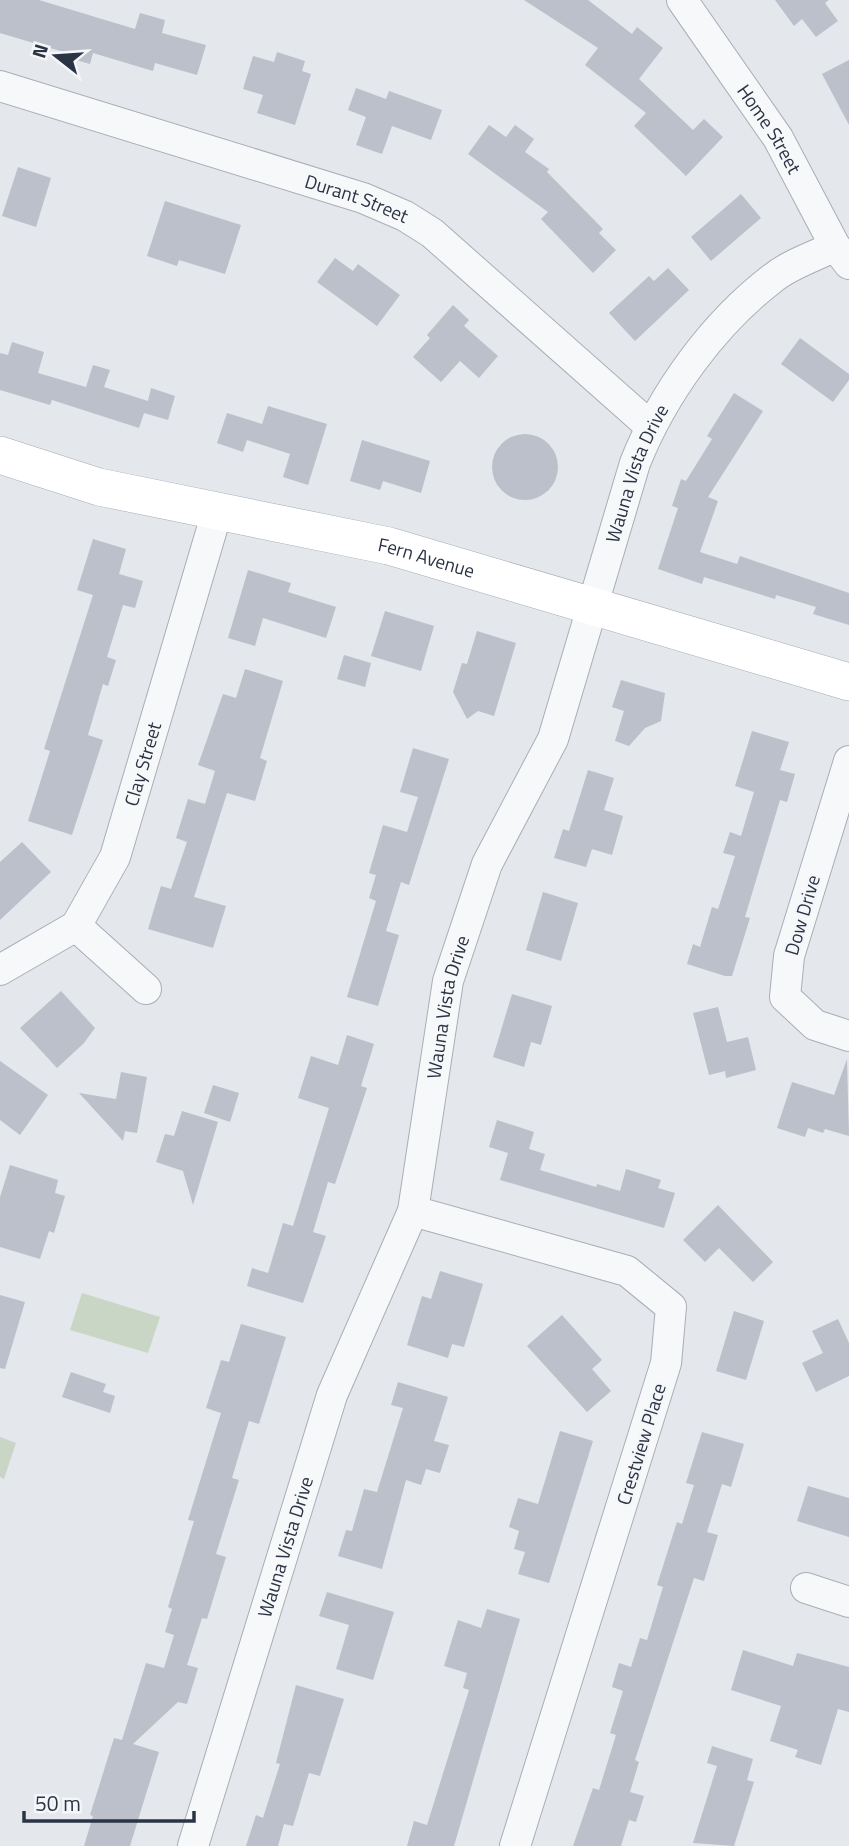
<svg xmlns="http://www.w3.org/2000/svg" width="849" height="1846" viewBox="0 0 849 1846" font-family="'Titillium Web',sans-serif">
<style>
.green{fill:#c9d6c5}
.building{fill:#bbc0ca}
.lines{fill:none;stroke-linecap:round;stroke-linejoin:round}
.minor-casing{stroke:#a9aeb7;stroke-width:32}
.major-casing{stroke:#a3abb8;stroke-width:38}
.minor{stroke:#f7f8fa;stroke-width:30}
.major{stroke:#fff;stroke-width:37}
.labels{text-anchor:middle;stroke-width:5;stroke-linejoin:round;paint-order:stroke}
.street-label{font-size:19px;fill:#2b3445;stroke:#f4f6f9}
</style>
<rect width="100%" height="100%" fill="#e4e7ec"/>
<g class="green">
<path d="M 82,1293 L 160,1317 L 148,1353 L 70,1330 Z"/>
<path d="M 0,1437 L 16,1443 L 4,1479 L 0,1477 Z"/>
</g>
<g class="building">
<path d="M 0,0 L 39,0 L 135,29 L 140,13 L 165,20 L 162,33 L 206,45 L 197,75 L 155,63 L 153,71 L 93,53 L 90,64 L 65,57 L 67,53 L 0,33 Z"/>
<path d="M 524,0 L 588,0 L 632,34 L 637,27 L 663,48 L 639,79 L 693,130 L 704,119 L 723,137 L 686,176 L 634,126 L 646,113 L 585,65 L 598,48 Z"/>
<path d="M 775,0 L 829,0 L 825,3 L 838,21 L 816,37 L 802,19 L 794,26 Z"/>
<path d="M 277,52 L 305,61 L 302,71 L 311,74 L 295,125 L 257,113 L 263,95 L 243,89 L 253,56 L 274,62 Z"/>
<path d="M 849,60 L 849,125 L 822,74 Z"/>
<path d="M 356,88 L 386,99 L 389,91 L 442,110 L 431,140 L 392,126 L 382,154 L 356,145 L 366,117 L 348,110 Z"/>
<path d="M 489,125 L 506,137 L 515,125 L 534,139 L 525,152 L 549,169 L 547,172 L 603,229 L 599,233 L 616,250 L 593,273 L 541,219 L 548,212 L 468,154 Z"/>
<path d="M 18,167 L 51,178 L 36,227 L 2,216 Z"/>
<path d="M 741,194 L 761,218 L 711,261 L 691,237 Z"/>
<path d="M 165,201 L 241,225 L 225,274 L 179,260 L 177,266 L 147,256 Z"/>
<path d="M 335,258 L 353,271 L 358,264 L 400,295 L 377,326 L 317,282 Z"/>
<path d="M 668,268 L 689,290 L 635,341 L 609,313 L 649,276 L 654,281 Z"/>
<path d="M 453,305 L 469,320 L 464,326 L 498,356 L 479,378 L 460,361 L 441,382 L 413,357 L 430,338 L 427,335 Z"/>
<path d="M 800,338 L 849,374 L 849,380 L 833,402 L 781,364 Z"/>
<path d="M 12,342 L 44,352 L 38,373 L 86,387 L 93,365 L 110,370 L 104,387 L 148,401 L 151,388 L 175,396 L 168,420 L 144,413 L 139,428 L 52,400 L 50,405 L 0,390 L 0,353 L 8,355 Z"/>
<path d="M 734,393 L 763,411 L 708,497 L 718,501 L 700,552 L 737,564 L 740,556 L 849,593 L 849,625 L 813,614 L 816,607 L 776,595 L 775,599 L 704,577 L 702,584 L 658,569 L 678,508 L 672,506 L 681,479 L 686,481 L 712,439 L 707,436 Z"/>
<path d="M 268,406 L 327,424 L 308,485 L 283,477 L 290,454 L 247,440 L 243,452 L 217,443 L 227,413 L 262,424 Z"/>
<circle cx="525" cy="467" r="33"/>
<path d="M 362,440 L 430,461 L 421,493 L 383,481 L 380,490 L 350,481 Z"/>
<path d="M 93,539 L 126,549 L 119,574 L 143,581 L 135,608 L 123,605 L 107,657 L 116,660 L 108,686 L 103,684 L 88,735 L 103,740 L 72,835 L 28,821 L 50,751 L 44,749 L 93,595 L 77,590 Z"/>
<path d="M 248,570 L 291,583 L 288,592 L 336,607 L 326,638 L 263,618 L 255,646 L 228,638 Z"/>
<path d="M 385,611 L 434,626 L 421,671 L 371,656 Z"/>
<path d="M 477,631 L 516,643 L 494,716 L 478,711 L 467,719 L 453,692 L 462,663 L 467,664 Z"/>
<path d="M 344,655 L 371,663 L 365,687 L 337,679 Z"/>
<path d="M 245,669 L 283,681 L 260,758 L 267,761 L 255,801 L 227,793 L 194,897 L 226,906 L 213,948 L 148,929 L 161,886 L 171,889 L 187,842 L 176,838 L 188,799 L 205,804 L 215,771 L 198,765 L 223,694 L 236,698 Z"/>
<path d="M 621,680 L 665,693 L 661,721 L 645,728 L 629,746 L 615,741 L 624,711 L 612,707 Z"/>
<path d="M 752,731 L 789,742 L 780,770 L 795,774 L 787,802 L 780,800 L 745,917 L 750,918 L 732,976 L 725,976 L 687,964 L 693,944 L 700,947 L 712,907 L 718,909 L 735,856 L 723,853 L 730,832 L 741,836 L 754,792 L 735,786 Z"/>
<path d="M 413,748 L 449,759 L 409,885 L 401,882 L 386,931 L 399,935 L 378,1006 L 347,997 L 376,901 L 369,898 L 376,875 L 369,873 L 383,825 L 407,832 L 418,797 L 400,792 Z"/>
<path d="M 588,770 L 614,778 L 604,810 L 623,816 L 612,855 L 592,849 L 586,867 L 554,858 L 563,829 L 569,831 Z"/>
<path d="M 22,842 L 51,872 L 0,920 L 0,862 Z"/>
<path d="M 543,892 L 578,903 L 561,961 L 526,950 Z"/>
<path d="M 61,991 L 95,1028 L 84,1043 L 57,1068 L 20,1028 Z"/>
<path d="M 512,994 L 552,1006 L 541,1045 L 531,1042 L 524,1067 L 493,1057 Z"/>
<path d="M 718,1007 L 727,1042 L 748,1037 L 756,1070 L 726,1078 L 725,1071 L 709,1075 L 693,1013 Z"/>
<path d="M 347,1035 L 374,1044 L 361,1086 L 367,1088 L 335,1184 L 328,1182 L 313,1232 L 326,1236 L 303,1303 L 247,1286 L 252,1268 L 268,1273 L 283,1223 L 293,1226 L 329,1108 L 298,1098 L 311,1056 L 338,1065 Z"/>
<path d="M 847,1059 L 849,1136 L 825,1129 L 823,1133 L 808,1128 L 805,1137 L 777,1128 L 792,1082 L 834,1095 Z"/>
<path d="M 0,1061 L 48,1095 L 20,1135 L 0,1120 Z"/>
<path d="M 121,1072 L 147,1077 L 137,1133 L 125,1131 L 123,1141 L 79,1093 L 116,1099 Z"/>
<path d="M 213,1085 L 239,1093 L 230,1122 L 204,1113 Z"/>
<path d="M 182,1111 L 218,1122 L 193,1205 L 183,1171 L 156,1162 L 165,1134 L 174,1136 Z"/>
<path d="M 497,1120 L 534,1132 L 529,1149 L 545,1154 L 540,1170 L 596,1187 L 597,1184 L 620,1191 L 626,1169 L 661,1180 L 658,1188 L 675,1193 L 664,1228 L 500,1180 L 508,1153 L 489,1147 Z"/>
<path d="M 10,1165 L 58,1180 L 55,1193 L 65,1196 L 54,1233 L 49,1231 L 40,1259 L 0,1247 L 0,1197 Z"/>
<path d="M 718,1205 L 773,1262 L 753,1282 L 719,1248 L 705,1262 L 683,1240 Z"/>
<path d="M 440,1271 L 483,1284 L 464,1347 L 452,1344 L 448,1358 L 407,1345 L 422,1296 L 431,1299 Z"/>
<path d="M 0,1295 L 25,1302 L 5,1369 L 0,1368 Z"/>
<path d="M 734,1311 L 764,1321 L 746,1380 L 716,1371 Z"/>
<path d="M 562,1315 L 602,1360 L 592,1369 L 611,1391 L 587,1412 L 527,1346 Z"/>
<path d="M 838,1319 L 849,1343 L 849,1376 L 816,1392 L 802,1363 L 823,1353 L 812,1331 Z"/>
<path d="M 241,1324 L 286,1337 L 259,1424 L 249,1421 L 232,1478 L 239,1480 L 216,1554 L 226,1557 L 207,1619 L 202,1618 L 187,1665 L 198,1668 L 187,1704 L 178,1702 L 133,1744 L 159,1752 L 130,1846 L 84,1846 L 93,1816 L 90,1815 L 114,1738 L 122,1740 L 146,1663 L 164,1668 L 174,1635 L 165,1632 L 172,1609 L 168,1607 L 194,1521 L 188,1520 L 221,1413 L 206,1408 L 221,1360 L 229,1362 Z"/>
<path d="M 71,1372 L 106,1384 L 103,1392 L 115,1396 L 110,1413 L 62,1397 Z"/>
<path d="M 398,1382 L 448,1397 L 434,1441 L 449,1445 L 440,1473 L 426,1469 L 421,1485 L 406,1480 L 382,1569 L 338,1556 L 346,1530 L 352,1531 L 364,1489 L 377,1492 L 403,1408 L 391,1405 Z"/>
<path d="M 560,1431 L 593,1441 L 549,1583 L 518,1574 L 525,1552 L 514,1549 L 519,1531 L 509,1527 L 518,1498 L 538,1504 Z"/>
<path d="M 702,1432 L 744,1444 L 731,1487 L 722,1484 L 707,1532 L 718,1535 L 704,1581 L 694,1578 L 635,1760 L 639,1762 L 630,1792 L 644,1796 L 636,1822 L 629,1820 L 621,1846 L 573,1846 L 593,1788 L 599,1790 L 616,1735 L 610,1733 L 623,1691 L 612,1687 L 619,1663 L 631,1667 L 640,1638 L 647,1640 L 663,1587 L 657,1585 L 677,1522 L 682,1524 L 694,1485 L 686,1483 Z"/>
<path d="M 808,1486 L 849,1498 L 849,1537 L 797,1521 Z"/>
<path d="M 327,1592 L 394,1612 L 373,1680 L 336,1669 L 349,1625 L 319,1616 Z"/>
<path d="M 487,1609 L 520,1619 L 454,1846 L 407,1846 L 414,1821 L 427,1825 L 469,1690 L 463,1688 L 467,1673 L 444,1666 L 458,1620 L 481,1628 Z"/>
<path d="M 743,1650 L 793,1666 L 797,1653 L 849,1667 L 849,1712 L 838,1709 L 821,1765 L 795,1757 L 798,1750 L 770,1741 L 781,1706 L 731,1690 Z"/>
<path d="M 296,1685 L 344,1699 L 320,1776 L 309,1773 L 293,1826 L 284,1824 L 278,1846 L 246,1846 L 256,1815 L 263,1818 L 280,1764 L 276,1763 Z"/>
<path d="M 712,1746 L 753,1759 L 747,1780 L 754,1782 L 734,1846 L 693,1843 L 717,1766 L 707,1763 Z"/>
</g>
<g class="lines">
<defs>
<g id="minor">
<path id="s1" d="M 682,0 L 778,138 L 835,246 L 849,264"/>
<path id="s2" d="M 0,86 L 363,198 L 405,216 L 432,233 L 650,426"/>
<path d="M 849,761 L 789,956 L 785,997 L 815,1025 L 849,1036"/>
<path d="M 76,926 L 146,989"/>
<path id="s3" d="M 0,970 L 76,926 L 115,857 L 217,512"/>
<path d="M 413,1211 L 627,1271 L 671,1307 L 666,1363 L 515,1846"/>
<path d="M 806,1588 L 849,1602"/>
<path id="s4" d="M 193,1846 L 332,1395 L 413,1211 L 448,981 L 487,864 L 553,739 L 635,463 C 663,393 713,324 773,278 C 790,264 816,256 835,246"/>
</g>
<g id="major">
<path id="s5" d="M 0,455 L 99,487 L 389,546 L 849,682"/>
</g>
</defs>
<use href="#minor" class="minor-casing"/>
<use href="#major" class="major-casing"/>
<use href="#minor" class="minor"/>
<use href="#major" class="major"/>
</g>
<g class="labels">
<g class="street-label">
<text dy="7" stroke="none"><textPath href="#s1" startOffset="156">Home Street</textPath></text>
<text dy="7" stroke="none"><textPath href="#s2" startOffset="374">Durant Street</textPath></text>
<text dy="7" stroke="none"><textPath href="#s4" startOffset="1449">Wauna Vista Drive</textPath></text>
<text dy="7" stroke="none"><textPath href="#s5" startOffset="439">Fern Avenue</textPath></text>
<text dy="7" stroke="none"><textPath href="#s3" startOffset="264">Clay Street</textPath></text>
<text transform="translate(802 915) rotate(-74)" y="7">Dow Drive</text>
<text dy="7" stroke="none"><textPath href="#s4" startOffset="880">Wauna Vista Drive</textPath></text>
<text transform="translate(641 1444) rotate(-73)" y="7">Crestview Place</text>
<text dy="7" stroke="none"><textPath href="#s4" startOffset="313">Wauna Vista Drive</textPath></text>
</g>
</g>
<g transform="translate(56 56) rotate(287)" stroke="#f4f6f9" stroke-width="5" paint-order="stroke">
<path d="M0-5L12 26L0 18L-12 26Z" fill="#2b3445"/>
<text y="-10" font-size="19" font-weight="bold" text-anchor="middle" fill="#2b3445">N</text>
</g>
<path d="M24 1811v10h170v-10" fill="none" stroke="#2b3445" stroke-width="3.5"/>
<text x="35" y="1811" font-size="21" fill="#2b3445" stroke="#f4f6f9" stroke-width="5" paint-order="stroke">50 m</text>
</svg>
